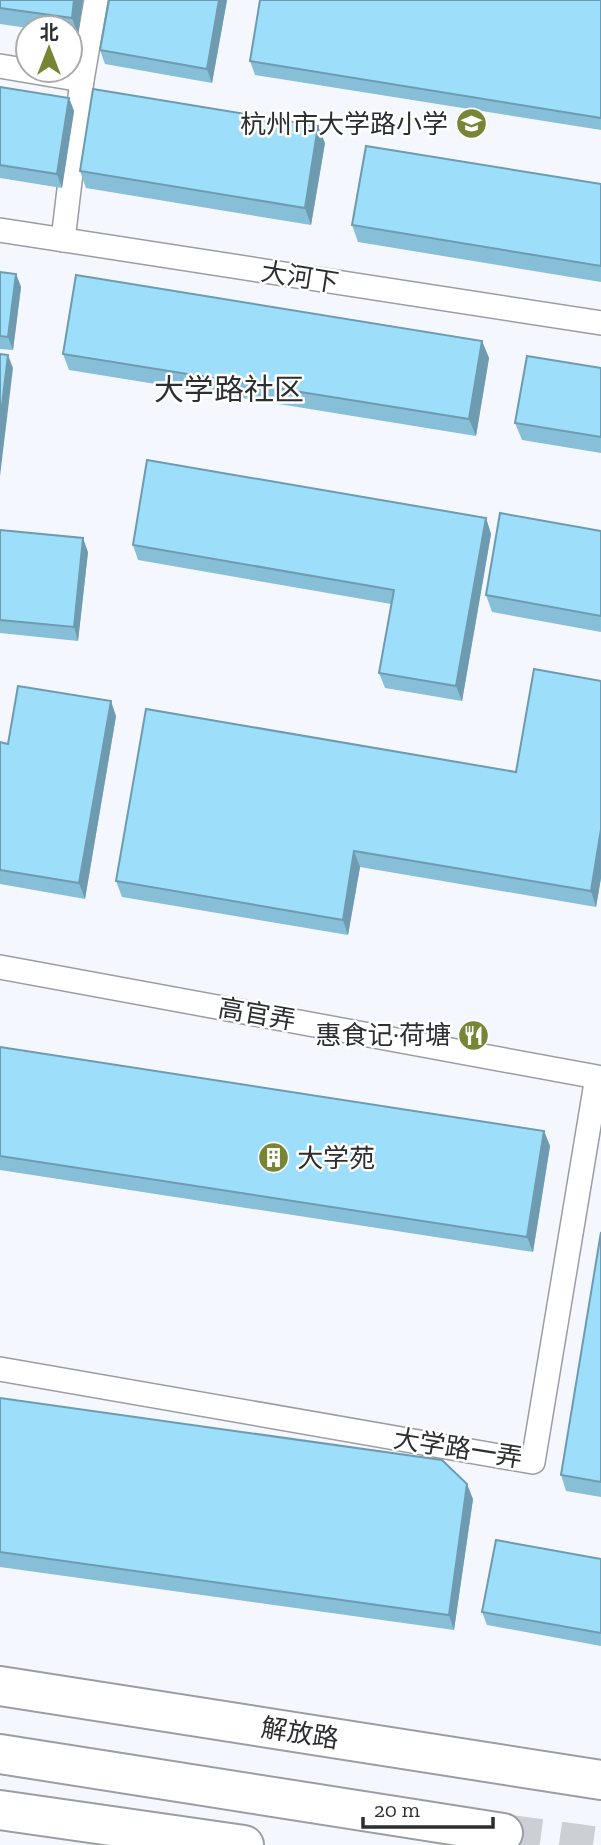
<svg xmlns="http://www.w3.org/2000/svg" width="601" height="1845" viewBox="0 0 601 1845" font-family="'Zilla Slab','Noto Sans SC',serif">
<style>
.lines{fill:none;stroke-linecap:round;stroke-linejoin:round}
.primary-tunnel{stroke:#ccd0d5;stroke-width:38;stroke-dasharray:38 19;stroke-linecap:butt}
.service-casing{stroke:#9a9ea3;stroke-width:26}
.secondary-casing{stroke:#9a9ea3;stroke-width:42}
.primary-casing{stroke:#9a9ea3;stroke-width:42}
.service{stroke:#fff;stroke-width:23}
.secondary{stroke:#fff;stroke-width:38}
.primary{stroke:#fff;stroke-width:38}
.wall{fill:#87bfd8}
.shaded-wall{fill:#6e9bb0}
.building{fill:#9ddefb;stroke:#6e9bb0;stroke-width:2}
.labels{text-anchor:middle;stroke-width:5;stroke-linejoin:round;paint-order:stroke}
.poi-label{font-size:26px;fill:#2c2e30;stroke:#fff;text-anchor:end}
.street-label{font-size:26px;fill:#2c2e30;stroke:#fff}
.quarter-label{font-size:30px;fill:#2c2e30;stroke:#fff}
</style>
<rect width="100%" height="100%" fill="#f4f8fe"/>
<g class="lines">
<path class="primary-tunnel" d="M 503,1833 L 593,1845"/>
<defs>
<g id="service">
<path d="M 0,66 L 82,80"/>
<path d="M 0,230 L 601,323"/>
<path d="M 63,240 L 82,80 L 96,0"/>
<path d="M 0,967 L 597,1077 L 533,1462 L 0,1369"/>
</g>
<path id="secondary" d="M 0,1686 L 601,1780"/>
<g id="primary">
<path d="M 0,1754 L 503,1833"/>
<path d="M 0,1810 L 244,1845"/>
</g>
</defs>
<use href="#service" class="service-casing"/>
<use href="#secondary" class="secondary-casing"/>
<use href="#primary" class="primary-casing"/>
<use href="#service" class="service"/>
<use href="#secondary" class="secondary"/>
<use href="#primary" class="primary"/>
</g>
<g class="wall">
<path d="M 0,0 L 83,0 L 78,35 L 70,34 L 70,28 L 28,28 L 0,24 Z"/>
<path d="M 227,0 L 212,83 L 105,64 L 100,50 Z"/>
<path d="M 601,0 L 601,130 L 255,75 L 250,61 Z"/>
<path d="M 0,87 L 69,98 L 74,111 L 62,188 L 0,178 Z"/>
<path d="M 325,143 L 311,225 L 86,188 L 80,171 Z"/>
<path d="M 601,184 L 601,282 L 358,242 L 352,225 Z"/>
<path d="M 0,272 L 16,274 L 21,287 L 13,350 L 0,349 Z"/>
<path d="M 482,341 L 489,358 L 476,436 L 69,370 L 63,354 Z"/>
<path d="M 601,368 L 601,453 L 522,440 L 515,423 Z"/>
<path d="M 486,518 L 491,534 L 462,701 L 385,688 L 379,673 L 391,604 L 138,560 L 133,545 Z"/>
<path d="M 0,530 L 88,552 L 78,641 L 0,633 Z"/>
<path d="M 601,531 L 601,632 L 492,612 L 486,595 Z"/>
<path d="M 601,681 L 601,878 L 596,907 L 360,867 L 348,935 L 122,897 L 116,881 L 516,772 Z"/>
<path d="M 116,716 L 85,899 L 0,884 L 0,742 L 8,744 Z"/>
<path d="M 0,1047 L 544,1131 L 550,1146 L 533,1252 L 0,1170 Z"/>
<path d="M 601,1232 L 601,1497 L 566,1491 L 561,1475 Z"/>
<path d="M 0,1398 L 473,1499 L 454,1630 L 0,1567 Z"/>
<path d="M 601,1559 L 601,1646 L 487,1625 L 482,1612 Z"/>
</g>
<g class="shaded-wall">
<path d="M 74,0 L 83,0 L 78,35 L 72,18 Z"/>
<path d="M 219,0 L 227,0 L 212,83 L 207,69 Z"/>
<path d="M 69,98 L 74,111 L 62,188 L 57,174 Z"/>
<path d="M 318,126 L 325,143 L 311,225 L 305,208 Z"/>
<path d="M 16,274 L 21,287 L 13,350 L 8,337 Z"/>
<path d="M 482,341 L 489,358 L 476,436 L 469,419 Z"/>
<path d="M 8,355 L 13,368 L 0,476 L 0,422 Z"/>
<path d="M 486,518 L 491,534 L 462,701 L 456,686 Z"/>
<path d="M 83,538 L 88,552 L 78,641 L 74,627 Z"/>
<path d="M 111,701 L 116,716 L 85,899 L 79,883 Z"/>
<path d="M 601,829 L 601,878 L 596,907 L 591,891 Z"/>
<path d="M 354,851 L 360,867 L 348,935 L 343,920 Z"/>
<path d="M 544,1131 L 550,1146 L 533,1252 L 527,1237 Z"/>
<path d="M 467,1484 L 473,1499 L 454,1630 L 449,1615 Z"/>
</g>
<g class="building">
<path d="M 0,0 L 74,0 L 72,18 L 0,8 Z"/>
<path d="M 109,0 L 219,0 L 207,69 L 100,50 Z"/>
<path d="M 260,0 L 601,0 L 601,118 L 250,61 Z"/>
<path d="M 0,87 L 69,98 L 57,174 L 0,165 Z"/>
<path d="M 93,89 L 318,126 L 305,208 L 80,171 Z"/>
<path d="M 366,146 L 601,184 L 601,266 L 352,225 Z"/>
<path d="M 0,272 L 16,274 L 8,337 L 0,336 Z"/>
<path d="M 76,275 L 482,341 L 469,419 L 63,354 Z"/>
<path d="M 0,354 L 8,355 L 0,422 Z"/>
<path d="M 527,356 L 601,368 L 601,437 L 515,423 Z"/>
<path d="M 147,460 L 486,518 L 456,686 L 379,673 L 394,590 L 133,545 Z"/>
<path d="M 500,513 L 601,531 L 601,616 L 486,595 Z"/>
<path d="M 0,530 L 83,538 L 74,627 L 0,620 Z"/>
<path d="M 534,669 L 601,681 L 601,829 L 591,891 L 354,851 L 343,920 L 116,881 L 146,709 L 516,772 Z"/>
<path d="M 18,686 L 111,701 L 79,883 L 0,870 L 0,742 L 8,744 Z"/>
<path d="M 0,1047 L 544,1131 L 527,1237 L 0,1156 Z"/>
<path d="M 601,1232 L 601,1482 L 561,1475 Z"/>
<path d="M 0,1398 L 442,1460 L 467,1484 L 449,1615 L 0,1552 Z"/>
<path d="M 496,1540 L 601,1559 L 601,1633 L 482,1612 Z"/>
</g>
<defs>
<symbol id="school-disc" viewBox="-11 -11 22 22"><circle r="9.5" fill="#778635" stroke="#fff"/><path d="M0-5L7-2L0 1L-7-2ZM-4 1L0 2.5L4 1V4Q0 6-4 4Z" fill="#fff"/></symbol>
<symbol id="restaurant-disc" viewBox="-11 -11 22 22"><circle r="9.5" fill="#778635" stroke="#fff"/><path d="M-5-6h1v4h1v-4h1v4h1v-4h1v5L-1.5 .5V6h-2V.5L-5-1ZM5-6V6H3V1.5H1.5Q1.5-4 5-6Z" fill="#fff"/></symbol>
<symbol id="building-disc" viewBox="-11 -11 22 22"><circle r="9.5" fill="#778635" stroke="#fff"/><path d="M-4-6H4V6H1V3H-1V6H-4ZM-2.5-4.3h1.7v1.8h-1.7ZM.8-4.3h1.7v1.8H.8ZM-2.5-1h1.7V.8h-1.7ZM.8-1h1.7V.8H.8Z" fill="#fff"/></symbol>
</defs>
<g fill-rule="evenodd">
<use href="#school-disc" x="454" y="106" width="35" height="35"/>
<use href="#restaurant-disc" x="456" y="1018" width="35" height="35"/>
<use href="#building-disc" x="256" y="1140" width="35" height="35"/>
</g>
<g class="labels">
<g class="poi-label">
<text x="448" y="133">杭州市大学路小学</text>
<text x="451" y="1044">惠食记·荷塘</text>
<text x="297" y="1167" text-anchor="start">大学苑</text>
</g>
<g class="street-label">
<text transform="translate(300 277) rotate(9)" y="9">大河下</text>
<text transform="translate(257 1014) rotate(10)" y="9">高官弄</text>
<text transform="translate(458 1448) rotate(9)" y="9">大学路一弄</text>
<text transform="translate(300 1733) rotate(9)" y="9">解放路</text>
</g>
<g class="quarter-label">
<text x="229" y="400">大学路社区</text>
</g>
</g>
<g transform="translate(49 49)"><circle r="33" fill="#ffffff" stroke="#ababac" stroke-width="2"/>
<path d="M0-5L12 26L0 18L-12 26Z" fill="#778635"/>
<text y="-10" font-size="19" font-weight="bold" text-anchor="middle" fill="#2c2e30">北</text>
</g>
<path d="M363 1817v10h130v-10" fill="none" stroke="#2c2e30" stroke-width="3.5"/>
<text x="374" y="1817" font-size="21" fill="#2c2e30" stroke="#ffffff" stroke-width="5" paint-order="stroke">20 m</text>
</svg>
